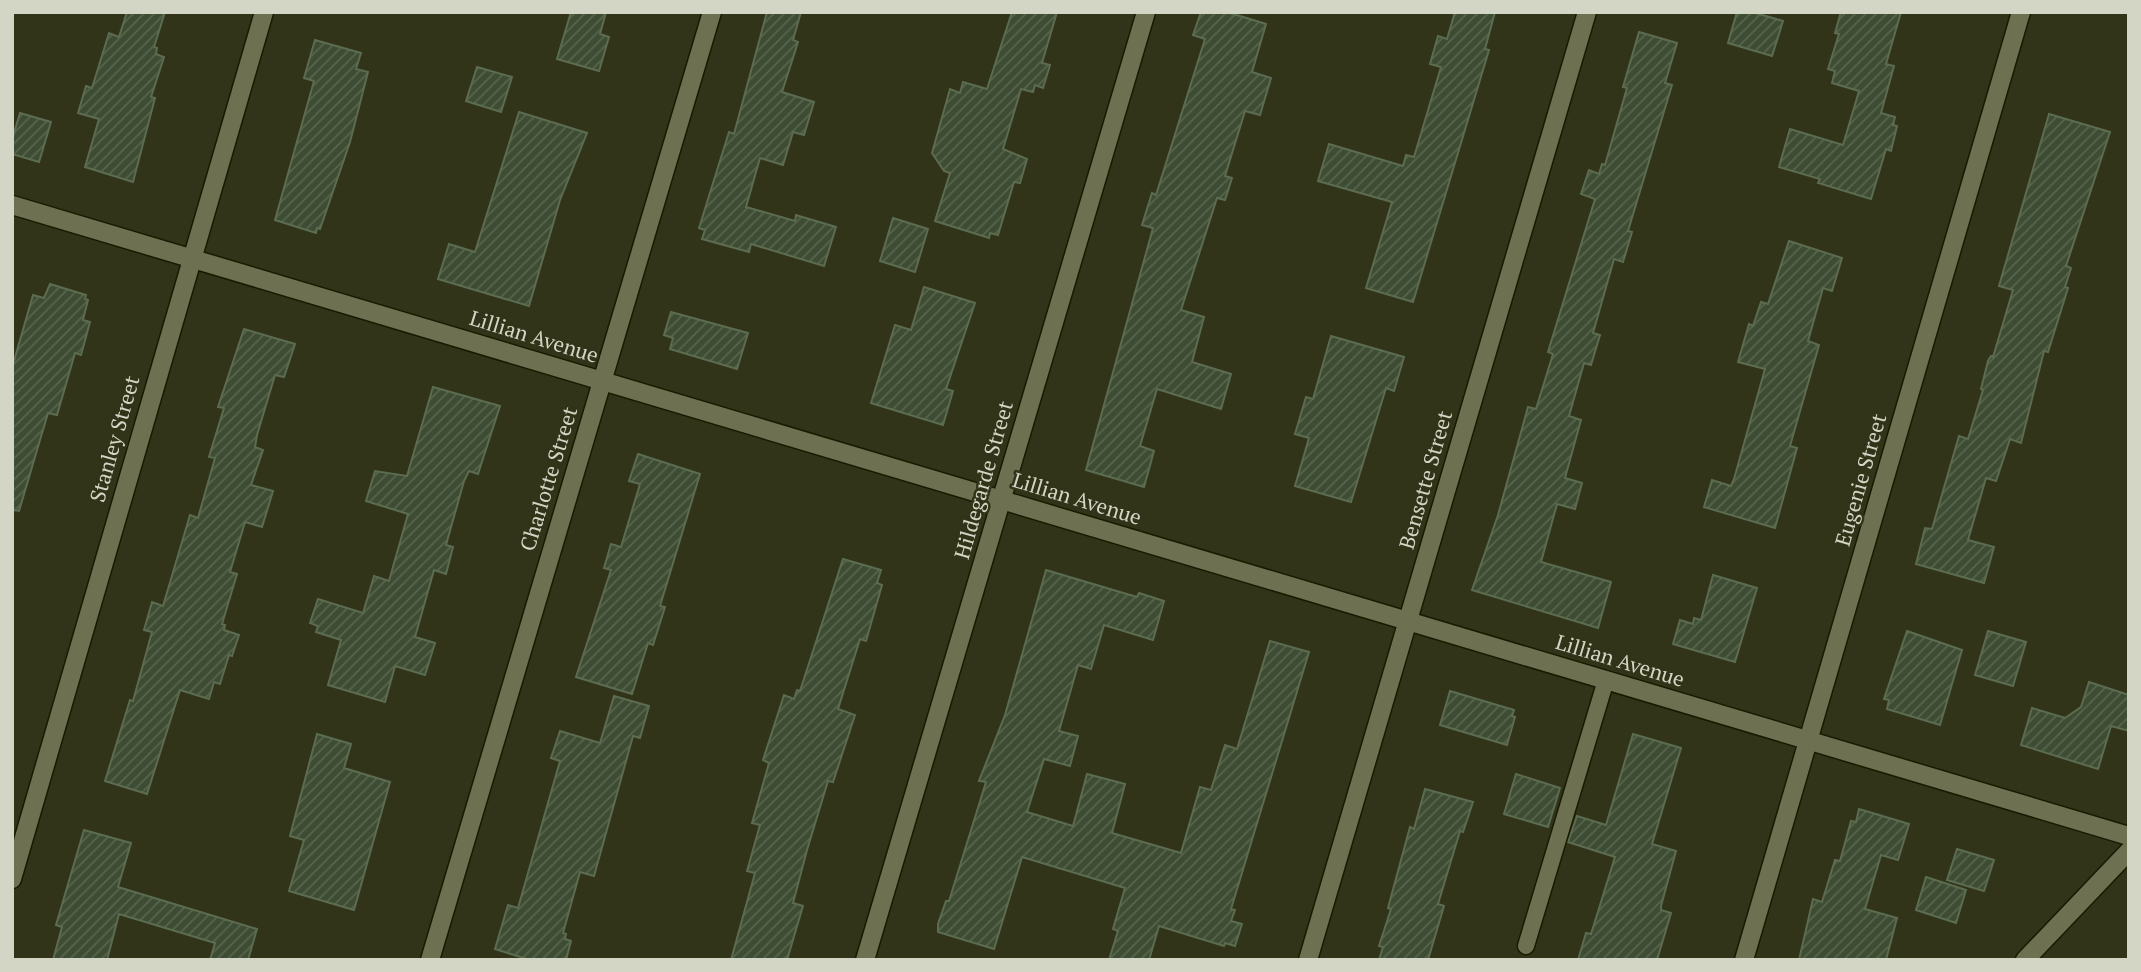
<svg xmlns="http://www.w3.org/2000/svg" width="2141" height="972" viewBox="0 0 2141 972" font-family="'PT Serif',serif">
<style>
.building{fill:url(#building-hatch);stroke:#5c6c51;stroke-width:2}
.lines{fill:none;stroke-linecap:round;stroke-linejoin:round}
.service-casing{stroke:#191b01;stroke-width:19}
.minor-casing{stroke:#191b01;stroke-width:21}
.service{stroke:#6d7152;stroke-width:16}
.minor{stroke:#6d7152;stroke-width:18}
.labels{text-anchor:middle;stroke-width:5;stroke-linejoin:round;paint-order:stroke}
.street-label{font-size:21px;fill:#d3d5c5;stroke:#313418}
</style>
<defs>
<pattern id="building-hatch" width="6" height="6" patternUnits="userSpaceOnUse" patternTransform="scale(1.75)"><rect width="6" height="6" fill="#3d4c32"/><path d="M-1 1l2-2M0 6l6-6M5 7l2-2" fill="none" stroke="#58654e"/></pattern>
</defs>
<rect width="100%" height="100%" fill="#313418"/>
<g class="building">
<path d="M 127,12 L 165,12 L 154,47 L 157,48 L 156,54 L 164,57 L 151,97 L 155,98 L 133,182 L 85,167 L 99,119 L 78,113 L 86,86 L 92,88 L 109,33 L 119,37 Z"/>
<path d="M 571,12 L 606,12 L 600,34 L 609,37 L 599,71 L 557,59 Z"/>
<path d="M 767,12 L 801,12 L 793,40 L 798,42 L 782,92 L 814,102 L 804,135 L 793,132 L 783,165 L 760,158 L 746,207 L 795,221 L 796,215 L 836,227 L 824,266 L 751,244 L 749,252 L 702,239 L 705,230 L 699,228 L 729,132 L 734,134 Z"/>
<path d="M 1012,12 L 1057,12 L 1042,63 L 1050,65 L 1043,88 L 1035,85 L 1033,92 L 1021,89 L 1003,149 L 1027,159 L 1020,183 L 1014,182 L 998,235 L 990,233 L 989,238 L 935,221 L 950,173 L 944,171 L 932,153 L 950,89 L 960,93 L 963,82 L 987,89 Z"/>
<path d="M 1201,12 L 1227,12 L 1266,24 L 1252,72 L 1271,78 L 1260,115 L 1245,111 L 1225,176 L 1232,178 L 1225,200 L 1217,198 L 1181,310 L 1204,317 L 1192,362 L 1231,374 L 1221,409 L 1157,389 L 1140,446 L 1154,451 L 1144,487 L 1086,470 L 1153,228 L 1142,225 L 1152,193 L 1156,195 L 1205,39 L 1193,35 Z"/>
<path d="M 1455,12 L 1495,12 L 1485,49 L 1489,50 L 1413,302 L 1366,288 L 1392,202 L 1318,181 L 1329,144 L 1403,166 L 1406,155 L 1414,157 L 1441,67 L 1430,64 L 1438,36 L 1447,39 Z"/>
<path d="M 1737,12 L 1752,12 L 1783,21 L 1772,56 L 1728,43 Z"/>
<path d="M 1841,12 L 1901,12 L 1886,64 L 1894,66 L 1881,113 L 1895,117 L 1893,125 L 1897,126 L 1891,151 L 1886,149 L 1871,199 L 1818,183 L 1820,179 L 1779,167 L 1790,129 L 1843,145 L 1859,91 L 1832,83 L 1835,71 L 1828,69 L 1839,34 L 1835,33 Z"/>
<path d="M 1639,32 L 1677,43 L 1665,83 L 1672,85 L 1628,231 L 1632,232 L 1623,262 L 1614,259 L 1593,333 L 1600,335 L 1591,365 L 1584,363 L 1569,416 L 1581,420 L 1565,478 L 1582,483 L 1575,509 L 1557,504 L 1541,562 L 1611,582 L 1598,628 L 1472,590 L 1498,515 L 1528,407 L 1536,409 L 1553,354 L 1548,352 L 1595,199 L 1581,194 L 1589,170 L 1599,174 L 1602,164 L 1605,165 L 1627,88 L 1623,87 Z"/>
<path d="M 315,40 L 361,53 L 356,69 L 368,72 L 350,142 L 320,229 L 317,228 L 316,233 L 275,220 L 314,81 L 304,78 Z"/>
<path d="M 477,67 L 512,77 L 501,112 L 466,101 Z"/>
<path d="M 519,112 L 587,133 L 560,200 L 529,306 L 438,279 L 449,244 L 475,252 Z"/>
<path d="M 20,113 L 51,122 L 39,162 L 12,154 L 12,140 Z"/>
<path d="M 2049,114 L 2110,132 L 2066,266 L 2071,268 L 2065,287 L 2068,288 L 2048,352 L 2044,351 L 2021,443 L 2010,439 L 1996,481 L 1986,478 L 1968,540 L 1994,547 L 1984,583 L 1916,564 L 1925,528 L 1932,529 L 1959,436 L 1968,439 L 1983,390 L 1981,389 L 1988,361 L 1991,356 L 1993,357 L 2013,290 L 1999,286 Z"/>
<path d="M 893,218 L 928,229 L 915,272 L 880,261 Z"/>
<path d="M 1789,241 L 1842,258 L 1832,291 L 1823,288 L 1808,341 L 1819,345 L 1790,446 L 1797,448 L 1775,528 L 1704,507 L 1712,480 L 1731,486 L 1734,479 L 1765,369 L 1738,362 L 1749,324 L 1753,326 L 1761,302 L 1768,304 Z"/>
<path d="M 50,284 L 86,295 L 85,299 L 88,300 L 83,320 L 90,322 L 81,355 L 75,353 L 57,415 L 48,413 L 19,511 L 12,510 L 12,368 L 33,295 L 44,298 Z"/>
<path d="M 924,287 L 975,303 L 946,389 L 953,391 L 943,425 L 871,403 L 895,325 L 911,330 Z"/>
<path d="M 671,312 L 748,333 L 737,369 L 670,349 L 673,338 L 664,335 Z"/>
<path d="M 244,329 L 295,344 L 284,377 L 275,375 L 257,435 L 255,447 L 263,450 L 251,485 L 273,491 L 262,527 L 245,522 L 230,572 L 237,574 L 222,624 L 225,625 L 224,630 L 239,635 L 232,656 L 229,655 L 220,684 L 214,682 L 209,699 L 180,690 L 147,794 L 105,781 L 130,700 L 133,701 L 152,632 L 144,630 L 152,602 L 163,606 L 190,515 L 198,518 L 215,458 L 209,457 L 224,408 L 218,407 Z"/>
<path d="M 1331,336 L 1404,357 L 1394,391 L 1386,388 L 1351,502 L 1295,486 L 1309,438 L 1295,434 L 1306,397 L 1313,399 Z"/>
<path d="M 433,387 L 500,406 L 478,474 L 469,471 L 464,481 L 446,545 L 453,547 L 446,574 L 434,570 L 415,637 L 435,643 L 425,675 L 395,666 L 385,702 L 328,685 L 341,640 L 316,632 L 318,626 L 310,623 L 318,599 L 363,613 L 374,576 L 389,581 L 408,514 L 366,501 L 375,471 L 407,476 Z"/>
<path d="M 638,454 L 700,474 L 660,606 L 665,607 L 653,645 L 648,643 L 632,694 L 576,677 L 611,570 L 604,568 L 611,544 L 621,547 L 640,484 L 629,481 Z"/>
<path d="M 843,559 L 881,570 L 877,583 L 882,585 L 866,641 L 860,639 L 838,709 L 855,715 L 833,782 L 828,781 L 807,850 L 793,903 L 803,906 L 787,960 L 731,960 L 755,873 L 747,871 L 760,825 L 752,823 L 769,763 L 763,760 L 784,695 L 794,699 L 797,690 L 800,691 Z"/>
<path d="M 1046,570 L 1137,597 L 1139,593 L 1164,601 L 1153,640 L 1104,625 L 1091,669 L 1078,665 L 1059,731 L 1078,736 L 1070,766 L 1044,759 L 1027,812 L 1073,826 L 1087,774 L 1125,784 L 1112,833 L 1181,853 L 1200,787 L 1211,790 L 1225,745 L 1237,749 L 1270,641 L 1309,652 L 1231,909 L 1235,910 L 1231,921 L 1242,924 L 1235,946 L 1225,943 L 1224,946 L 1159,926 L 1149,960 L 1109,960 L 1118,931 L 1113,929 L 1125,888 L 1022,857 L 994,949 L 938,932 L 938,924 L 946,901 L 949,901 L 986,782 L 979,781 L 1005,715 Z"/>
<path d="M 1713,575 L 1757,588 L 1735,662 L 1673,644 L 1680,620 L 1693,624 L 1694,618 L 1701,620 Z"/>
<path d="M 1907,631 L 1962,650 L 1940,725 L 1887,709 L 1889,700 L 1884,699 Z"/>
<path d="M 1988,631 L 2026,642 L 2013,686 L 1975,675 Z"/>
<path d="M 2089,682 L 2129,695 L 2129,731 L 2111,726 L 2098,769 L 2021,745 L 2032,708 L 2065,718 L 2081,707 Z"/>
<path d="M 1450,691 L 1514,710 L 1512,716 L 1515,717 L 1507,745 L 1440,725 Z"/>
<path d="M 614,696 L 649,706 L 640,738 L 633,736 L 594,876 L 580,872 L 563,933 L 566,934 L 565,939 L 571,941 L 566,960 L 530,960 L 495,949 L 508,905 L 518,908 L 560,761 L 551,758 L 560,731 L 600,743 Z"/>
<path d="M 317,734 L 351,744 L 344,768 L 390,782 L 354,910 L 289,891 L 304,840 L 290,836 Z"/>
<path d="M 1633,734 L 1681,748 L 1652,844 L 1676,851 L 1661,906 L 1661,910 L 1671,913 L 1657,960 L 1578,960 L 1586,933 L 1591,934 L 1615,857 L 1568,842 L 1577,816 L 1606,825 Z"/>
<path d="M 1516,774 L 1560,788 L 1548,827 L 1504,814 Z"/>
<path d="M 1425,789 L 1473,802 L 1463,832 L 1460,831 L 1438,904 L 1444,906 L 1428,960 L 1379,960 L 1383,947 L 1379,946 L 1391,909 L 1388,908 L 1410,827 L 1414,829 Z"/>
<path d="M 1859,809 L 1909,824 L 1898,860 L 1881,855 L 1865,909 L 1897,918 L 1886,960 L 1799,960 L 1813,899 L 1822,902 L 1835,860 L 1840,861 L 1851,821 L 1856,822 Z"/>
<path d="M 84,830 L 131,843 L 118,887 L 257,929 L 248,960 L 210,960 L 215,943 L 119,914 L 107,960 L 53,960 L 62,927 L 56,925 Z"/>
<path d="M 1957,849 L 1994,860 L 1984,891 L 1947,880 Z"/>
<path d="M 1926,877 L 1966,890 L 1956,923 L 1916,910 Z"/>
</g>
<g class="lines">
<defs>
<path id="service" d="M 1526,946 L 1606,680"/>
<g id="minor">
<path d="M 12,205 L 2129,836"/>
<path d="M 12,879 L 264,12"/>
<path d="M 430,960 L 712,12"/>
<path d="M 865,960 L 1146,12"/>
<path d="M 1308,960 L 1587,12"/>
<path d="M 1744,960 L 2021,12"/>
<path d="M 2025,960 L 2129,851"/>
</g>
</defs>
<use href="#service" class="service-casing"/>
<use href="#minor" class="minor-casing"/>
<use href="#service" class="service"/>
<use href="#minor" class="minor"/>
</g>
<g class="labels">
<g class="street-label">
<text transform="translate(534 337) rotate(17)" y="7">Lillian Avenue</text>
<text transform="translate(115 439) rotate(-74)" y="7">Stanley Street</text>
<text transform="translate(549 479) rotate(-73)" y="7">Charlotte Street</text>
<text transform="translate(984 480) rotate(-74)" y="7">Hildegarde Street</text>
<text transform="translate(1426 480) rotate(-74)" y="7">Bensette Street</text>
<text transform="translate(1861 480) rotate(-74)" y="7">Eugenie Street</text>
<text transform="translate(1077 499) rotate(17)" y="7">Lillian Avenue</text>
<text transform="translate(1620 661) rotate(17)" y="7">Lillian Avenue</text>
</g>
</g>
<rect width="2141" height="972" fill="none" stroke="#d3d5c5" stroke-width="28"/>
</svg>
